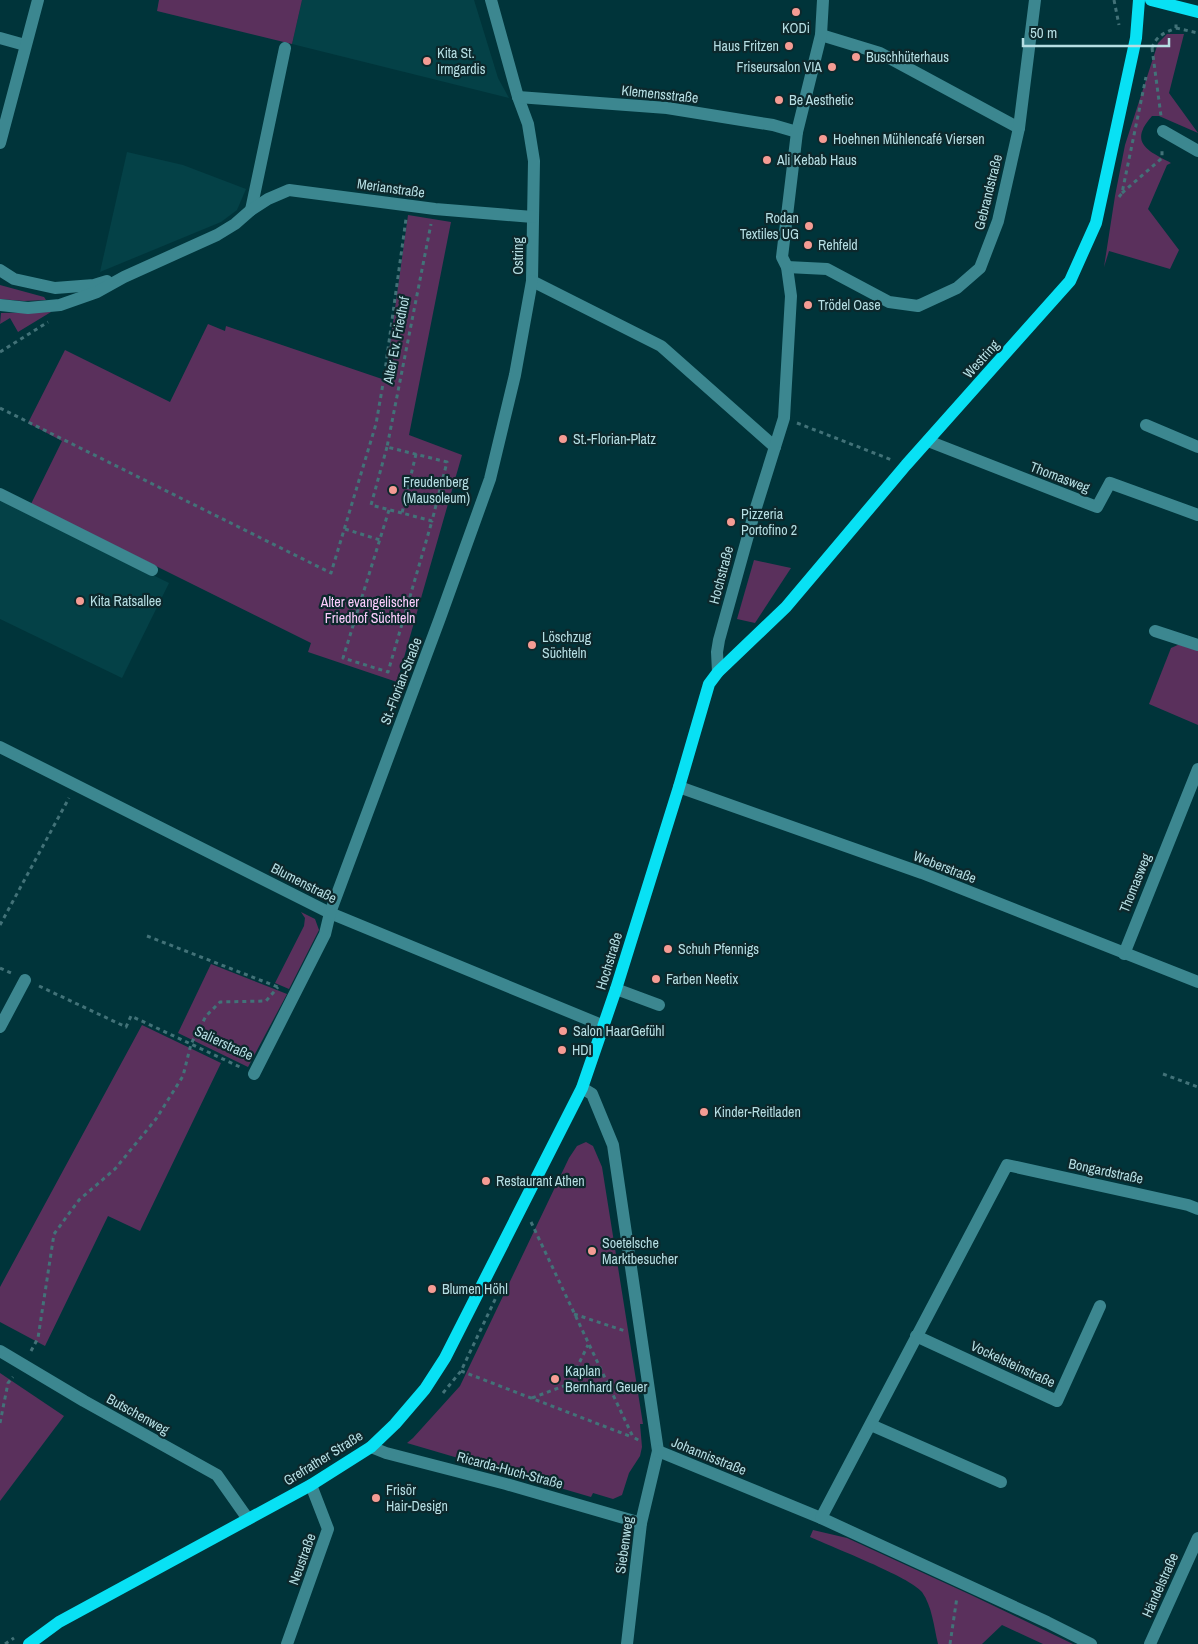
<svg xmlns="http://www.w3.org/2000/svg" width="1198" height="1644" viewBox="0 0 1198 1644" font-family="'Archivo Narrow',sans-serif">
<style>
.built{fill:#044147}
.green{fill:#5a305c}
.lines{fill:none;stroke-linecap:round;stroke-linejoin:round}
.path{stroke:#427278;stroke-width:3;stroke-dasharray:4 4;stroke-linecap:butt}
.minor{stroke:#3c8790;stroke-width:12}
.major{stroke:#08e1f4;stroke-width:12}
.poi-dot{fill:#f59c94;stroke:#0c282c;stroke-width:2}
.labels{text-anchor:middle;stroke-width:4.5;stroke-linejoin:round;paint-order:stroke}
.poi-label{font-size:14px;fill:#b6dee3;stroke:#0c282c;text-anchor:start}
.street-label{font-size:14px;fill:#b6dee3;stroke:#0c282c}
.park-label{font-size:14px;fill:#fccdfd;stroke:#0c282c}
</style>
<rect width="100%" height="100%" fill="#00343a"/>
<g class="built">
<path d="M 302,0 L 474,0 L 498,78 L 509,98 L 292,44 Z"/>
<path d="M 127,152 L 183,165 L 246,189 L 237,210 L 221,222 L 100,272 Z"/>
<path d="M 0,499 L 169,583 L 122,678 L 0,619 Z"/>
</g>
<g class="green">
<path d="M 159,0 L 302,0 L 292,44 L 157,11 Z"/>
<path d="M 1167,34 L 1184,34 L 1169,93 L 1198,133 L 1159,116 L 1152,116 C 1128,143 1148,151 1171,163 L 1167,165 L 1148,209 L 1179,250 L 1170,269 L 1109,251 L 1104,267 L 1115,196 L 1125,145 L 1158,43 Z"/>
<path d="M 408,215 L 451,222 L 409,435 L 462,455 L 397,682 L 308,652 L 311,643 L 31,504 L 62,441 L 28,423 L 65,350 L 170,402 L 208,324 L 225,331 L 226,326 L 385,380 Z"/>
<path d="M 0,285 L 44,297 L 46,300 L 24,301 L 0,299 Z"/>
<path d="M 51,312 L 18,332 L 10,318 L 0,324 L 1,313 Z"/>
<path d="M 754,560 L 791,568 L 755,623 L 737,619 Z"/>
<path d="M 1180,644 L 1198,650 L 1198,725 L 1149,704 L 1171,648 Z"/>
<path d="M 301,912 L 315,919 L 319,930 L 289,989 L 275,983 L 304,926 L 305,918 Z"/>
<path d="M 211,964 L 287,994 L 248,1067 L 178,1033 Z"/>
<path d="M 142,1025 L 221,1063 L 140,1231 L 108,1216 L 45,1346 L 0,1322 L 0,1287 Z"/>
<path d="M 586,1142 L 593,1146 L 602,1167 L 643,1424 L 640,1424 L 642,1447 L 640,1456 L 629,1473 L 622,1495 L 613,1499 L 593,1493 L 591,1497 L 407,1443 L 413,1438 L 460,1386 L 569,1158 L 577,1146 Z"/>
<path d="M 0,1373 L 64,1416 L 0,1501 Z"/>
<path d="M 813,1530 L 847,1538 L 971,1595 L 1073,1644 L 1043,1644 L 1002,1625 L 982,1644 L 938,1644 C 934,1627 932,1606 922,1592 C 910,1577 832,1547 810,1537 Z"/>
</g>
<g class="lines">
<g class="path">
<path d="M 1114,0 L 1119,25"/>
<path d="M 1176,28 L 1198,33"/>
<path d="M 1152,48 C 1156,36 1164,33 1176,28 L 1176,23"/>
<path d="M 1152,48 L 1161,116"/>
<path d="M 1122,193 L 1162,158 L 1162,149"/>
<path d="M 1119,197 L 1122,193 L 1146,77"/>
<path d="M 0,352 L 48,322"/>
<path d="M 0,408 L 331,573 L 376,424 L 384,378 L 406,219"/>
<path d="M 797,423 L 892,460"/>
<path d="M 387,447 L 371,505 L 402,513"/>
<path d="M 416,454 L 402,513 L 432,521 L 447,462 L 387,447 L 431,224"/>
<path d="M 389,510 L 343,658 L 388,672 L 432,521"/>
<path d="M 345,529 L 380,540"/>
<path d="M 0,925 L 69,798"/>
<path d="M 147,936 L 278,987"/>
<path d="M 0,968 L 11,973"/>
<path d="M 39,986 L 126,1027 L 131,1016 L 240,1067"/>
<path d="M 1163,1074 L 1198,1087"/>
<path d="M 531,1222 L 633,1437 L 640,1441"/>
<path d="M 574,1314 L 625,1331"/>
<path d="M 31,1351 L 38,1338 L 54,1234 L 79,1200 L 115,1169 L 156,1119 L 183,1076 L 191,1044 L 206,1016 L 220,1002 L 266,1001 L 278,987"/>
<path d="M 461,1371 L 632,1437"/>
<path d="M 443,1393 L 461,1371 L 501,1287"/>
<path d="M 532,1398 L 569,1384 L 588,1345"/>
<path d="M 0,1423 L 8,1383 L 13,1377"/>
<path d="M 5,1644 L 14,1638"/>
<path d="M 950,1644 L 957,1597"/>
</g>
<g class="minor">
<path d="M 491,0 L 518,97 L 528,124 L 534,161 L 532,281 L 661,346 L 775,447"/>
<path d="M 821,35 L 880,53 L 1019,128"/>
<path d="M 0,38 L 25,45"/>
<path d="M 518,97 L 667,108 L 773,125 L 797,132"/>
<path d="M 1163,131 L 1198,151"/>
<path d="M 0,143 L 38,0"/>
<path d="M 251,210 L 285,48"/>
<path d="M 787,267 L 827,269 L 889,302 L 918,306 L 957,288 L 980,268 L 998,221 L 1019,128 L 1035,0"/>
<path d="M 0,270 L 14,279 L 55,288 L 94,285 L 107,281"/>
<path d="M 0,305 L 28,308 L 60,305 L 97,292 L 124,277 L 217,235 L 235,224 L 251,210 L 268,199 L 289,190 L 435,209 L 533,217"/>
<path d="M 1146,425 L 1198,447"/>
<path d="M 928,441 L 1097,507 L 1110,483 L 1198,515"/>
<path d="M 0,494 L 152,570"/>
<path d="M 1155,631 L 1198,645"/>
<path d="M 718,672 L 717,652 L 719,640 L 754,514 L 784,418 L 791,296 L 787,267 L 782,257 L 797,132 L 821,35 L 823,0"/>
<path d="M 0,747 L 330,913 L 604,1026"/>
<path d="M 679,787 L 922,873 L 1198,982"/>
<path d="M 1124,954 L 1198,769"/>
<path d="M 616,989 L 659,1005"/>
<path d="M 0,1027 L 25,980"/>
<path d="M 254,1074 L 325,934 L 330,913 L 440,618 L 490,479 L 515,375 L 532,281"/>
<path d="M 582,1088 L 592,1094 L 613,1145 L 658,1451 L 641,1523 L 627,1644"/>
<path d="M 916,1336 L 1057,1401 L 1100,1306"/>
<path d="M 0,1351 L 84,1401 L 217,1475 L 248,1519"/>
<path d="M 871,1425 L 1001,1482"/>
<path d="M 371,1447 L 386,1453 L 506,1484 L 641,1523"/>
<path d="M 658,1451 L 821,1518 L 1047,1622 L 1091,1644"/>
<path d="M 821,1518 L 1007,1165 L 1188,1205 L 1198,1209"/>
<path d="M 287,1644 L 328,1529 L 311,1485"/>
<path d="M 1150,1644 L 1198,1538"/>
</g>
<g class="major">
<path d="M 1151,0 L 1198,12"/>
<path d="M 29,1644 L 59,1622 L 311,1485 L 371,1447 L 395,1424 L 425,1389 L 445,1358 L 582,1088 L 616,989 L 679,787 L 709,684 L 718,672 L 786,607 L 906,465 L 1070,281 L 1096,223 L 1136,38 L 1139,0"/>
</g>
</g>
<g class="poi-dot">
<circle cx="796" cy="12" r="5"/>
<circle cx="789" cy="46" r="5"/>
<circle cx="856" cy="57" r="5"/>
<circle cx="427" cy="61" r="5"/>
<circle cx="832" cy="67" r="5"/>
<circle cx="779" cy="100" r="5"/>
<circle cx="823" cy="139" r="5"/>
<circle cx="767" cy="160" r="5"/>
<circle cx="809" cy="226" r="5"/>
<circle cx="808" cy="245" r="5"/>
<circle cx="808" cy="305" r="5"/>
<circle cx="563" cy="439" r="5"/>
<circle cx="393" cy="490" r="5"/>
<circle cx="731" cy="522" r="5"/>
<circle cx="80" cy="601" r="5"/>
<circle cx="532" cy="645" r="5"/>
<circle cx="668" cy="949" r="5"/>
<circle cx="656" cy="979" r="5"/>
<circle cx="563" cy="1031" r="5"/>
<circle cx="562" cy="1050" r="5"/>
<circle cx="704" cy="1112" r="5"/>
<circle cx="486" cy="1181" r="5"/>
<circle cx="592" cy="1251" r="5"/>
<circle cx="432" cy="1289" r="5"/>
<circle cx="555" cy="1379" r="5"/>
<circle cx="376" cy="1498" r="5"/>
</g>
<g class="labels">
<g class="poi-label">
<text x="796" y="33" text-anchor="middle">KODi</text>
<text x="779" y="51" text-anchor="end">Haus Fritzen</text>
<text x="437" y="58">Kita St.<tspan x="437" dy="16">Irmgardis</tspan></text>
<text x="866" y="62">Buschhüterhaus</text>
<text x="822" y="72" text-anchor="end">Friseursalon VIA</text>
<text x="789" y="105">Be Aesthetic</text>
<text x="833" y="144">Hoehnen Mühlencafé Viersen</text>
<text x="777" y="165">Ali Kebab Haus</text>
<text x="799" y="223" text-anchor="end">Rodan<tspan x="799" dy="16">Textiles UG</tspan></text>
<text x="818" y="250">Rehfeld</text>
<text x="818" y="310">Trödel Oase</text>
<text x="573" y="444">St.-Florian-Platz</text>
<text x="403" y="487">Freudenberg<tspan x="403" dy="16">(Mausoleum)</tspan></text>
<text x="741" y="519">Pizzeria<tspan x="741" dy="16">Portofino 2</tspan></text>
<text x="90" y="606">Kita Ratsallee</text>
<text x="542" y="642">Löschzug<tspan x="542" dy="16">Süchteln</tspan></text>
<text x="678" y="954">Schuh Pfennigs</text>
<text x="666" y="984">Farben Neetix</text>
<text x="573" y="1036">Salon HaarGefühl</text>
<text x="572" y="1055">HDI</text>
<text x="714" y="1117">Kinder-Reitladen</text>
<text x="496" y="1186">Restaurant Athen</text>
<text x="602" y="1248">Soetelsche<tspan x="602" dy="16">Marktbesucher</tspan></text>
<text x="442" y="1294">Blumen Höhl</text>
<text x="565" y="1376">Kaplan<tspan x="565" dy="16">Bernhard Geuer</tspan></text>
<text x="386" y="1495">Frisör<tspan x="386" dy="16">Hair-Design</tspan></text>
</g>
<g class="street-label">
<text transform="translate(660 94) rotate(6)" y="5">Klemensstraße</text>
<text transform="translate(391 188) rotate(8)" y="5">Merianstraße</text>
<text transform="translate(988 192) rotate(-76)" y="5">Gebrandstraße</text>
<text transform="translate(518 256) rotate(-90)" y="5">Ostring</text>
<text transform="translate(396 340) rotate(-79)" y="5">Alter Ev. Friedhof</text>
<text transform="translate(981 359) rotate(-48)" y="5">Westring</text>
<text transform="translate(1060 477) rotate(21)" y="5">Thomasweg</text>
<text transform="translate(721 575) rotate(-75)" y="5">Hochstraße</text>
<text transform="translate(401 681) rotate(-69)" y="5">St.-Florian-Straße</text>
<text transform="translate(945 867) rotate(21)" y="5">Weberstraße</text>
<text transform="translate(304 883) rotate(27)" y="5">Blumenstraße</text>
<text transform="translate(1135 883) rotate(-68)" y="5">Thomasweg</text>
<text transform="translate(609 961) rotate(-73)" y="5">Hochstraße</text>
<text transform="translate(224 1043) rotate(25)" y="5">Salierstraße</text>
<text transform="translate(1106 1171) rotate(12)" y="5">Bongardstraße</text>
<text transform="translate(1013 1364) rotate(25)" y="5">Vockelsteinstraße</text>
<text transform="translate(138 1414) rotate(29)" y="5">Butschenweg</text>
<text transform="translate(709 1456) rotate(22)" y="5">Johannisstraße</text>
<text transform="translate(323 1458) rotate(-32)" y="5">Grefrather Straße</text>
<text transform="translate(510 1470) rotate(15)" y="5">Ricarda-Huch-Straße</text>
<text transform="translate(624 1545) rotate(-82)" y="5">Siebenweg</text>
<text transform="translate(302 1559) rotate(-70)" y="5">Neustraße</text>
<text transform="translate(1160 1585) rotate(-66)" y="5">Händelstraße</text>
</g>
<g class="park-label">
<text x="370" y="607">Alter evangelischer<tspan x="370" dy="16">Friedhof Süchteln</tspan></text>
</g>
</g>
<path d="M1023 38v8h146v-8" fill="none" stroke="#b6dee3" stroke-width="2.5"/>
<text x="1030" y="38" font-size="15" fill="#b6dee3" stroke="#0c282c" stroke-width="4" paint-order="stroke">50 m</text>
</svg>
